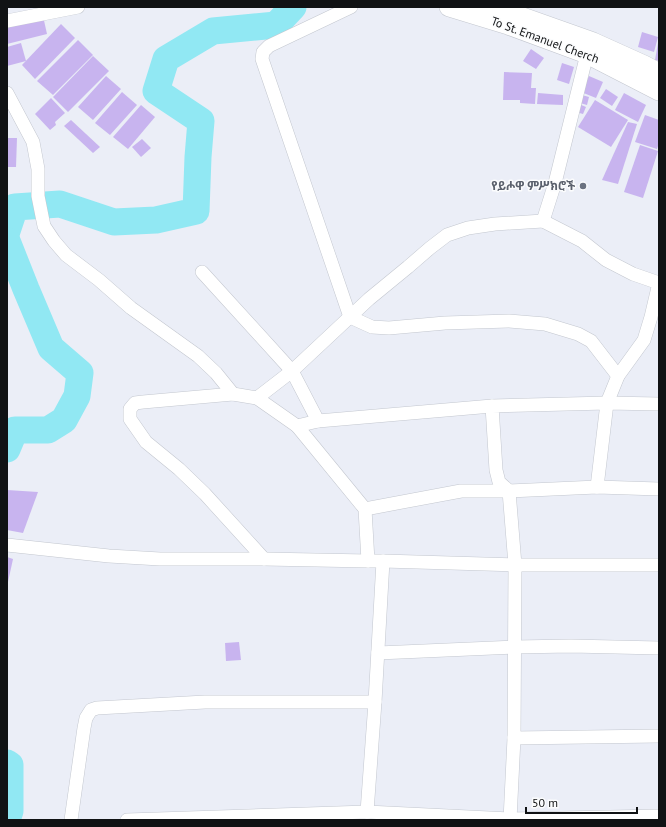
<svg xmlns="http://www.w3.org/2000/svg" width="666" height="827" viewBox="0 0 666 827" font-family="'PT Sans','Noto Sans Ethiopic',sans-serif">
<style>
.lines{fill:none;stroke-linecap:round;stroke-linejoin:round}
.river{stroke:#91e8f3;stroke-width:27}
.building{fill:#c8b4ef}
.street-casing{stroke:#c3c7cf;stroke-width:14}
.secondary-casing{stroke:#c3c7cf;stroke-width:20}
.street{stroke:#fff;stroke-width:13}
.secondary{stroke:#fff;stroke-width:19}
.worship-dot{fill:#6b7280;stroke:#fbfcfd;stroke-width:1.5}
.labels{text-anchor:middle;stroke-width:3;stroke-linejoin:round;paint-order:stroke}
.street-label{font-size:12px;fill:#101214;stroke:#fbfcfd}
.worship-label{font-size:12px;font-weight:bold;fill:#5b616d;stroke:#fbfcfd;text-anchor:end}
</style>
<rect width="100%" height="100%" fill="#ebeef7"/>
<g class="lines">
<g class="river">
<path d="M 7,231 L 15,207 L 60,204 L 114,222 L 156,220 L 196,211 L 198,157 L 201,121 L 156,91 L 166,59 L 213,31 L 276,25 L 293,7"/>
<path d="M 7,241 L 26,289 L 51,348 L 80,373 L 77,396 L 64,420 L 48,430 L 15,430 L 7,449"/>
<path d="M 7,763 L 10,765 L 10,811 L 7,820"/>
</g>
</g>
<g class="building">
<path d="M 43,16 L 47,34 L 7,44 L 7,25 Z"/>
<path d="M 61,24 L 75,38 L 35,79 L 22,65 Z"/>
<path d="M 642,32 L 658,37 L 654,52 L 638,47 Z"/>
<path d="M 78,40 L 93,55 L 53,95 L 37,81 Z"/>
<path d="M 21,43 L 26,61 L 7,66 L 7,47 Z"/>
<path d="M 658,43 L 659,43 L 659,61 L 655,60 Z"/>
<path d="M 531,49 L 544,58 L 536,69 L 523,61 Z"/>
<path d="M 93,56 L 109,71 L 68,112 L 53,97 Z"/>
<path d="M 562,63 L 574,67 L 569,84 L 557,80 Z"/>
<path d="M 504,72 L 532,73 L 531,88 L 536,88 L 535,104 L 520,103 L 520,100 L 503,100 Z"/>
<path d="M 106,76 L 121,89 L 93,120 L 78,107 Z"/>
<path d="M 589,76 L 603,82 L 596,98 L 581,92 Z"/>
<path d="M 606,89 L 618,97 L 612,106 L 600,98 Z"/>
<path d="M 122,92 L 137,105 L 110,135 L 95,123 Z"/>
<path d="M 538,93 L 563,95 L 563,105 L 537,104 Z"/>
<path d="M 624,93 L 646,105 L 638,122 L 615,110 Z"/>
<path d="M 582,95 L 589,97 L 587,105 L 580,103 Z"/>
<path d="M 51,98 L 65,113 L 55,122 L 56,125 L 50,130 L 35,114 Z"/>
<path d="M 595,100 L 628,120 L 611,147 L 578,127 Z"/>
<path d="M 579,104 L 586,107 L 583,114 L 576,112 Z"/>
<path d="M 141,105 L 155,117 L 128,149 L 113,137 Z"/>
<path d="M 645,115 L 659,120 L 659,143 L 657,149 L 635,142 Z"/>
<path d="M 71,120 L 100,147 L 93,153 L 64,126 Z"/>
<path d="M 628,122 L 637,124 L 618,184 L 602,180 Z"/>
<path d="M 7,138 L 17,138 L 16,167 L 7,167 Z"/>
<path d="M 142,139 L 151,148 L 141,157 L 132,147 Z"/>
<path d="M 640,145 L 658,151 L 643,198 L 624,192 Z"/>
<path d="M 7,490 L 38,492 L 23,533 L 7,530 Z"/>
<path d="M 7,557 L 13,559 L 8,582 L 7,582 Z"/>
<path d="M 239,642 L 241,660 L 226,661 L 225,643 Z"/>
</g>
<g class="lines">
<defs>
<g id="street">
<path d="M 351,7 L 269,46 L 263,52 L 262,59 L 350,317 L 372,327 L 389,328 L 445,323 L 509,321 L 545,324 L 578,334 L 591,341 L 618,376"/>
<path d="M 7,21 L 78,7"/>
<path d="M 587,54 L 555,183 L 543,221 L 582,241 L 606,260 L 633,274 L 659,283"/>
<path d="M 7,93 L 33,142 L 38,169 L 38,196 L 44,226 L 54,241 L 66,255 L 99,280 L 131,308 L 198,356 L 216,373 L 233,394 L 257,398 L 297,426 L 365,509 L 368,561"/>
<path d="M 202,272 L 292,371 L 318,421"/>
<path d="M 233,394 L 143,402 L 135,403 L 130,409 L 130,419 L 146,442 L 179,469 L 205,494 L 264,559"/>
<path d="M 257,398 L 292,371 L 369,299 L 408,267 L 430,248 L 447,235 L 468,228 L 495,224 L 543,221"/>
<path d="M 297,426 L 318,421 L 492,406"/>
<path d="M 597,487 L 607,403 L 618,376 L 644,340 L 651,317 L 659,283"/>
<path d="M 365,509 L 461,491 L 509,491 L 597,487 L 659,489"/>
<path d="M 7,545 L 109,556 L 160,559 L 264,559 L 368,561 L 383,561 L 515,565 L 659,565"/>
<path d="M 378,653 L 515,647 L 571,646 L 659,648"/>
<path d="M 514,738 L 659,736"/>
<path d="M 367,812 L 375,702 L 383,561"/>
<path d="M 71,820 L 84,728 L 86,718 L 91,710 L 97,708 L 205,702 L 375,702"/>
<path d="M 127,820 L 367,812 L 511,819 L 659,816"/>
<path d="M 510,820 L 514,738 L 515,565 L 509,491 L 499,482 L 496,470 L 492,406 L 607,403 L 659,404"/>
</g>
<g id="secondary">
<path d="M 449,7 L 508,25 L 587,54 L 659,91"/>
<path d="M 494,7 L 593,42 L 644,65 L 659,73"/>
</g>
</defs>
<use href="#street" class="street-casing"/>
<use href="#secondary" class="secondary-casing"/>
<use href="#street" class="street"/>
<use href="#secondary" class="secondary"/>
</g>
<circle class="worship-dot" cx="583" cy="186" r="4"/>
<g class="labels">
<g class="street-label">
<text transform="translate(545 40) rotate(20)" y="4">To St. Emanuel Cherch</text>
</g>
<g class="worship-label">
<text x="575" y="190">የይሖዋ ምሥክሮች</text>
</g>
</g>
<rect width="666" height="827" fill="none" stroke="#101214" stroke-width="16"/>
<path d="M526 807v6h111v-6" fill="none" stroke="#101214" stroke-width="2"/>
<text x="532" y="807" font-size="12" fill="#101214" stroke="#fbfcfd" stroke-width="3" paint-order="stroke">50 m</text>
</svg>
